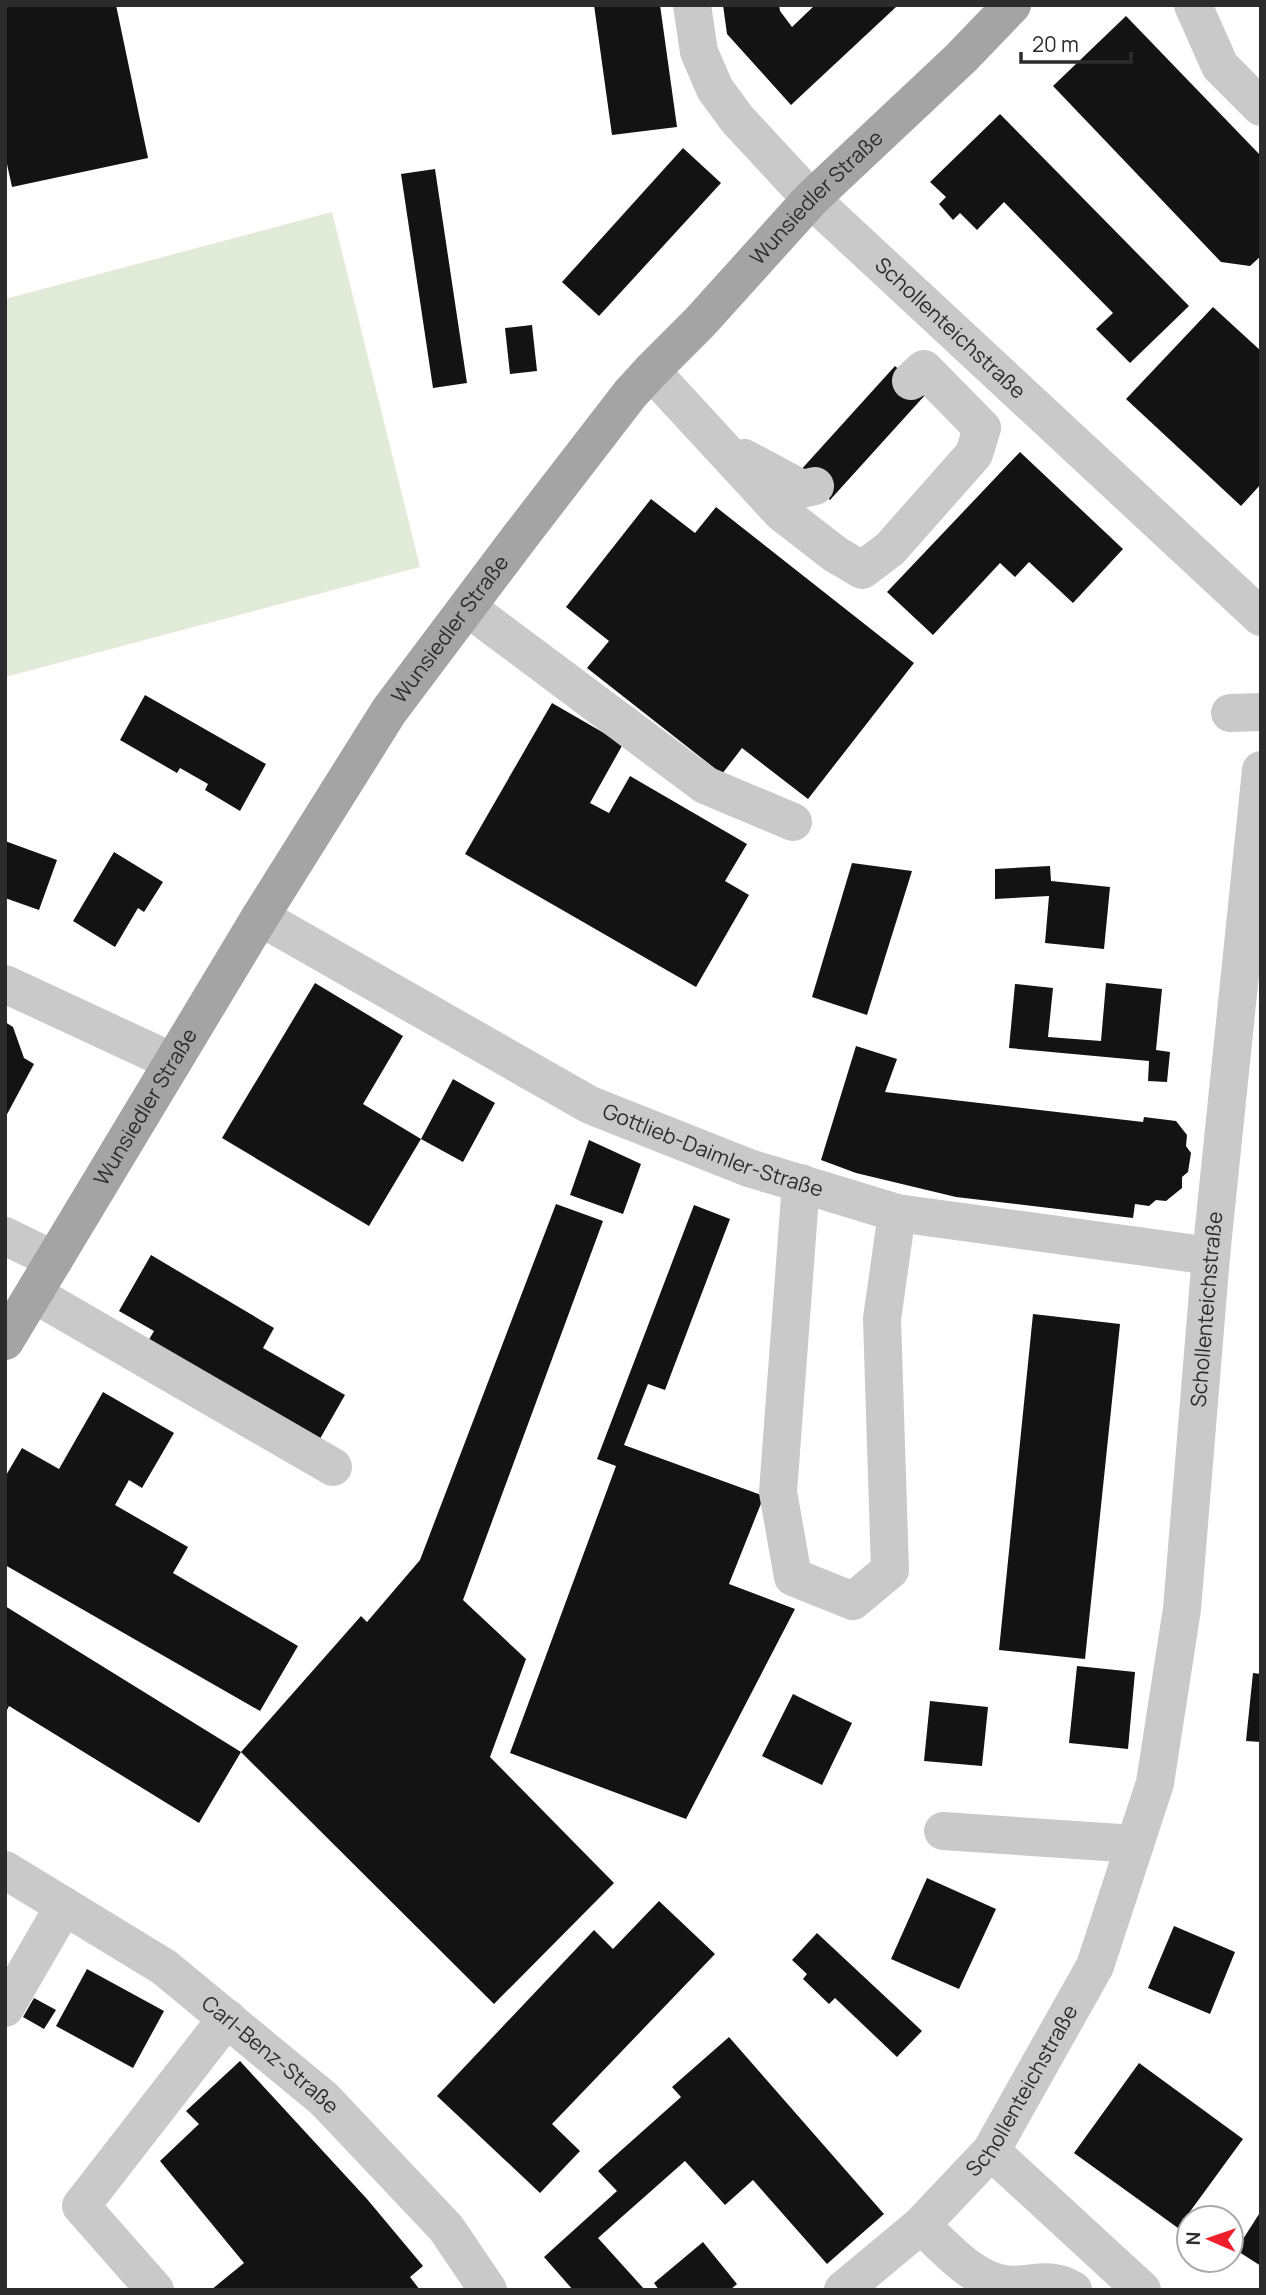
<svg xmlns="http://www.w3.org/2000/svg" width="1266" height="2295" viewBox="0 0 1266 2295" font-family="Manrope,sans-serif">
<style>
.green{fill:#e1ebd7}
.building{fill:#131313}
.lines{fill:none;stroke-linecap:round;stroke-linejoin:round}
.minor{stroke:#c9c9c9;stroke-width:38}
.major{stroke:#a4a4a4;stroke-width:38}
.labels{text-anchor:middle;stroke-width:7;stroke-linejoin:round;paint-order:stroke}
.street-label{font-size:21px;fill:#2c2c2c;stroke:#fff}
</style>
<rect width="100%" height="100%" fill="#fff"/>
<path class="green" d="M 332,212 L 420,567 L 5,677 L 5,299 Z"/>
<g class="building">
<path d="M 5,5 L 116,5 L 148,158 L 12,187 L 5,155 Z"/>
<path d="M 594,5 L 660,5 L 677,127 L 612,135 Z"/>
<path d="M 723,5 L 779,5 L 780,11 L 792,27 L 815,5 L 896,7 L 791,105 L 727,34 Z"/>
<path d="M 1126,16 L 1261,156 L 1261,256 L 1250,266 L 1221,262 L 1053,86 Z"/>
<path d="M 1000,114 L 1189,306 L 1130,363 L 1096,329 L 1113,313 L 1004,202 L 977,230 L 960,213 L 953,220 L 939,204 L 946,197 L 930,182 Z"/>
<path d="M 683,148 L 721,183 L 599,316 L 562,282 Z"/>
<path d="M 435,169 L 467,383 L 433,388 L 401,174 Z"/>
<path d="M 1213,307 L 1261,351 L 1261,484 L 1241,506 L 1126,399 Z"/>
<path d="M 532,325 L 537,371 L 510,374 L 505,328 Z"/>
<path d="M 895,366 L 926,394 L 830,500 L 799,472 Z"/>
<path d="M 1020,452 L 1123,549 L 1073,603 L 1029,562 L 1015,577 L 1000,563 L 933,635 L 887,592 Z"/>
<path d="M 651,499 L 695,533 L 716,507 L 914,663 L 808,799 L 742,748 L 722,774 L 587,668 L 609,641 L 566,607 Z"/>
<path d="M 145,695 L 266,764 L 240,811 L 205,790 L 208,784 L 180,768 L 177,773 L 120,740 Z"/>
<path d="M 552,703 L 623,744 L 590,803 L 609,813 L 630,776 L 747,844 L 725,881 L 749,895 L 696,987 L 465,854 Z"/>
<path d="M 5,841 L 57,860 L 39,910 L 5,898 Z"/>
<path d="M 114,852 L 163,882 L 144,912 L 138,908 L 115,947 L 73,921 Z"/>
<path d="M 852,863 L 912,871 L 867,1015 L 812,997 Z"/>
<path d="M 1050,866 L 1051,881 L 1110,887 L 1104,949 L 1045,943 L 1049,896 L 995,899 L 995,869 Z"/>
<path d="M 315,983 L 403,1036 L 363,1104 L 421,1139 L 453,1079 L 495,1103 L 463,1162 L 421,1139 L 369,1226 L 222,1138 Z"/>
<path d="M 1106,983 L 1162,989 L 1156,1050 L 1170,1052 L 1167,1082 L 1148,1081 L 1149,1061 L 1009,1048 L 1015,984 L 1053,988 L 1048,1037 L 1101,1041 Z"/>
<path d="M 5,1022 L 13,1027 L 24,1058 L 34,1064 L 5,1118 Z"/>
<path d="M 856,1046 L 897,1059 L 885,1092 L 1143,1122 L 1144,1117 L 1176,1121 L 1187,1135 L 1186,1146 L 1191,1153 L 1188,1172 L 1182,1177 L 1182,1188 L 1166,1201 L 1156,1200 L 1149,1206 L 1135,1204 L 1133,1218 L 956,1197 L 856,1173 L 821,1160 Z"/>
<path d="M 589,1140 L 641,1164 L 623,1214 L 570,1195 Z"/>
<path d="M 556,1204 L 603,1221 L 463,1600 L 526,1659 L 490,1757 L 614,1883 L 494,2004 L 241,1752 L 199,1823 L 9,1706 L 5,1714 L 5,1606 L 241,1752 L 361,1616 L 367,1622 L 420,1560 Z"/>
<path d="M 694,1205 L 730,1219 L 665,1390 L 648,1384 L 624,1445 L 764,1496 L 729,1584 L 795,1609 L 686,1819 L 510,1753 L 616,1466 L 597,1459 Z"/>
<path d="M 151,1255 L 274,1328 L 263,1348 L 345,1395 L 317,1444 L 143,1350 L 154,1331 L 119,1311 Z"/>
<path d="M 1033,1314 L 1120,1324 L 1085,1659 L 999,1650 Z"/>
<path d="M 103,1392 L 174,1433 L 142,1488 L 129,1480 L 115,1505 L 188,1547 L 173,1573 L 298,1646 L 260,1711 L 5,1565 L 5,1477 L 22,1448 L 59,1469 Z"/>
<path d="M 1077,1666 L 1135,1672 L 1128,1749 L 1069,1743 Z"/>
<path d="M 1253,1673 L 1261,1674 L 1261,1742 L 1246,1741 Z"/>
<path d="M 793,1694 L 852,1723 L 822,1785 L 762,1756 Z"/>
<path d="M 930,1701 L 988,1707 L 982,1766 L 924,1761 Z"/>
<path d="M 927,1878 L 996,1909 L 959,1989 L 891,1959 Z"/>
<path d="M 659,1901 L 715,1954 L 552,2124 L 580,2151 L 540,2193 L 437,2096 L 594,1930 L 613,1949 Z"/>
<path d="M 1174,1926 L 1235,1952 L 1210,2014 L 1148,1988 Z"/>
<path d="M 817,1933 L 922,2031 L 897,2057 L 835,1998 L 829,2004 L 803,1979 L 807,1974 L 792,1960 Z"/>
<path d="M 87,1969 L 164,2011 L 133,2068 L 56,2026 Z"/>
<path d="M 34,1998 L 56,2010 L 44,2029 L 23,2017 Z"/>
<path d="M 729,2037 L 884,2214 L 827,2264 L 753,2180 L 725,2205 L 685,2161 L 598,2238 L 645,2290 L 573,2290 L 544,2257 L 617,2191 L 598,2171 L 681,2097 L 672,2087 Z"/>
<path d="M 240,2061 L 367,2199 L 423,2266 L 410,2277 L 420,2290 L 211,2290 L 244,2263 L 160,2161 L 199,2124 L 186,2111 Z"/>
<path d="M 1139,2063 L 1243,2139 L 1178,2228 L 1074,2153 Z"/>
<path d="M 1261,2211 L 1261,2266 L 1236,2250 Z"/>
<path d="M 703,2242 L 737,2284 L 730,2290 L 659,2290 L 654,2283 Z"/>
</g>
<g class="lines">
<g class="minor">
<path id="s1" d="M 692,5 L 699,52 L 715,89 L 737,119 L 811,199 L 1261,617"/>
<path d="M 1193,5 L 1220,66 L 1261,107"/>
<path d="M 651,371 L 782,513 L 835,554 L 862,570 L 890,549 L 974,454 L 982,428 L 924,369 L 911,381"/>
<path d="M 744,458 L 802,489 L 815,486"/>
<path d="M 468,608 L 705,785 L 793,822"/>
<path d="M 1230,713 L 1261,712"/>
<path id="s2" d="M 260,917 L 590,1105 L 749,1168 L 897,1213 L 1211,1256"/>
<path d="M 5,984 L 173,1062"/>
<path d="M 801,1183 L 778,1492 L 793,1577 L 853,1601 L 890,1570 L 882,1319 L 897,1213"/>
<path d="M 5,1236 L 54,1260"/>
<path d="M 34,1294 L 333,1467"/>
<path d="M 943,1831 L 1135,1844"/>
<path id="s3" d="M 5,1870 L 164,1967 L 324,2099 L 446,2228 L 488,2290"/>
<path d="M 5,2008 L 64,1906"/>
<path d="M 991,2151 L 1142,2290"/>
<path d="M 921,2225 C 945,2247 971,2279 1004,2284 C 1030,2288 1047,2274 1073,2290"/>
<path d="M 155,2290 L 81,2206 L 227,2018"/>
<path id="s4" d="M 843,2290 L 921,2225 L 991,2151 L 1095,1966 L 1155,1783 L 1182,1609 L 1211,1256 L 1261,770"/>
</g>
<path class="major" id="s5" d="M 5,1341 L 260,917 L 389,711 L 519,538 L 630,394 L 651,371 L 700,322 L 811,199 L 961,58 L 1012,5"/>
</g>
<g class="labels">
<g class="street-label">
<text dy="7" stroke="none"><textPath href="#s5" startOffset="1407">Wunsiedler Straße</textPath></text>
<text dy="7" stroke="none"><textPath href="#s1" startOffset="424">Schollenteichstraße</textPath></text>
<text dy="7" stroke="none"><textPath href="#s5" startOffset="840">Wunsiedler Straße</textPath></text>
<text dy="7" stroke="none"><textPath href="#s5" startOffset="273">Wunsiedler Straße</textPath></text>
<text dy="7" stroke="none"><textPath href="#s2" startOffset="511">Gottlieb-Daimler-Straße</textPath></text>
<text dy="7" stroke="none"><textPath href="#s4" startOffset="1085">Schollenteichstraße</textPath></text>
<text dy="7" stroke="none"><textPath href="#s3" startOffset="324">Carl-Benz-Straße</textPath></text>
<text dy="7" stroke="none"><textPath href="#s4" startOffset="271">Schollenteichstraße</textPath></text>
</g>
</g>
<rect width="1266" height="2295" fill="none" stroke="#2c2c2c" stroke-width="14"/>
<g transform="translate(1210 2239) rotate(272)"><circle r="33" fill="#ffffff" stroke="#ababab" stroke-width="2"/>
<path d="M0-5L12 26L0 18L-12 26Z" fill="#f11f2b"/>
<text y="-10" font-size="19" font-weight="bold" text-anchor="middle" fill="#2c2c2c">N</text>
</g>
<path d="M1021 52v10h110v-10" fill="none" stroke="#2c2c2c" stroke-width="3.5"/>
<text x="1032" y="52" font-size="21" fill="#2c2c2c" stroke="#ffffff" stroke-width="5" paint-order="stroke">20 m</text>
</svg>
